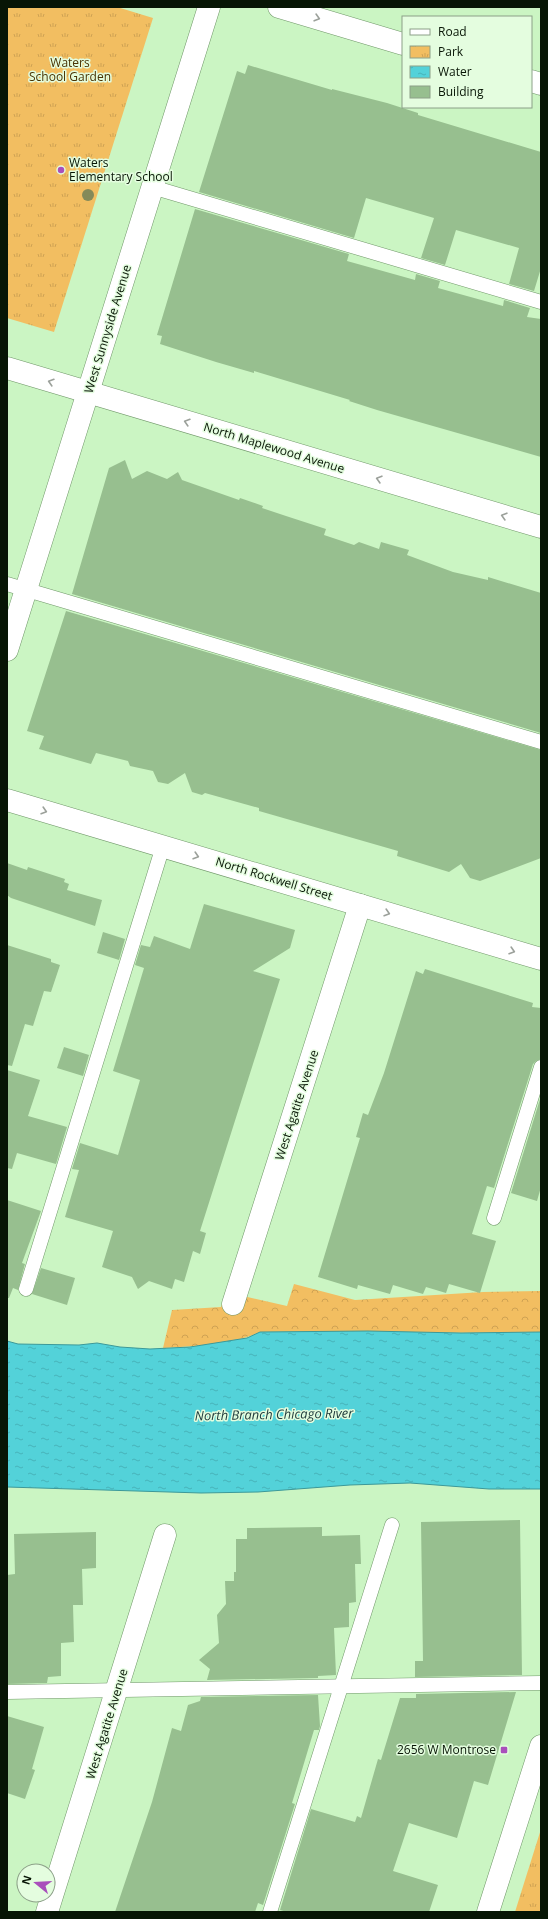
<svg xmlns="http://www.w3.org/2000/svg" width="548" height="1919" viewBox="0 0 548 1919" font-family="'Open Sans',sans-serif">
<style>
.forest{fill:url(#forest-crowns)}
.park{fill:url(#park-tufts)}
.water{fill:url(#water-ripples);stroke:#3c9999}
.building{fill:#97bf8f}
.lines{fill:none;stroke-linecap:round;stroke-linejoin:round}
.service-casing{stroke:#71986a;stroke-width:15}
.minor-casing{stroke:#71986a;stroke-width:23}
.secondary-casing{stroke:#71986a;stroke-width:23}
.service{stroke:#fff;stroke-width:14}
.minor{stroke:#fff;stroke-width:22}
.secondary{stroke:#fff;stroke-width:22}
.tree{fill:#848a59}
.oneway{stroke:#9ca19b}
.poi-dot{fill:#a94fbb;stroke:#e4fddf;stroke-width:1.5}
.labels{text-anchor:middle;stroke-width:3;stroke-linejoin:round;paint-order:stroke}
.park-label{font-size:12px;fill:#493303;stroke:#e4fddf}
.poi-label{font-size:12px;fill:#071505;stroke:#e4fddf;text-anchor:start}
.street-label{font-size:12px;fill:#071505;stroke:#e4fddf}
.water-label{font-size:13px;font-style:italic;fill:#213d3e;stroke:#e4fddf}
</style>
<defs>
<pattern id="forest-crowns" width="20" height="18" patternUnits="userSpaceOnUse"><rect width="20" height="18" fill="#f2be61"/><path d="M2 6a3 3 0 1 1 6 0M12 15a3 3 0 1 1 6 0" fill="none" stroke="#cea253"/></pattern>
<pattern id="park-tufts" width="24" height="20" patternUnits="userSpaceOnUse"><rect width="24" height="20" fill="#f2be61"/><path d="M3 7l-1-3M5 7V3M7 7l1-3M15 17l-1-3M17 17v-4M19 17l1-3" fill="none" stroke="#cea253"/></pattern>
<pattern id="water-ripples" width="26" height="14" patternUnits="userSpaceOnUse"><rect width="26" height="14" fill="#53d2d9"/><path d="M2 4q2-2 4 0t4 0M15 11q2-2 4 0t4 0" fill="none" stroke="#47b3b9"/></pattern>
</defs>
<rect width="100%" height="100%" fill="#cbf5c3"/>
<path class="forest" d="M 294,1284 L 355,1300 L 483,1292 L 541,1291 L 541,1332 C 447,1334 353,1331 260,1332 C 231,1345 194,1346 163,1348 L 172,1310 L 221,1307 L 226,1292 L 287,1306 Z"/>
<g class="park">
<path d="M 7,7 L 117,7 L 153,18 L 54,332 L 7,318 Z"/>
<path d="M 541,1829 L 541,1912 L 515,1912 Z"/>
</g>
<path class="water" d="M 368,1331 L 461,1333 L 541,1332 L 541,1489 L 489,1489 L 410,1483 L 350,1485 L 258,1492 L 201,1493 L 7,1487 L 7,1341 L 18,1344 L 79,1345 L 97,1343 L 120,1347 L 150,1349 L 190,1347 L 247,1338 L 260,1332 Z"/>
<g class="building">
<path d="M 248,65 L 332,90 L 332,89 L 387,103 L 418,113 L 418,115 L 541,152 L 541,268 L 534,291 L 509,284 L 519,248 L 456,230 L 445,265 L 421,258 L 434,218 L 366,198 L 354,238 L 199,192 L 237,71 L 245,74 Z"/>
<path d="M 195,209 L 349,254 L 347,261 L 415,280 L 416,274 L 440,281 L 438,288 L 503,306 L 504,300 L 530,308 L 527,317 L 541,319 L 541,457 L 377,410 L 349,401 L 350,400 L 254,371 L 254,373 L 216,362 L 160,344 L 162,336 L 157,335 Z"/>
<path d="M 125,460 L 132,479 L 147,471 L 167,479 L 178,472 L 182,480 L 239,500 L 240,498 L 263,506 L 262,508 L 286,516 L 326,529 L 324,535 L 354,545 L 359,542 L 379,549 L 381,542 L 409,550 L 407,555 L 453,572 L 488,580 L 488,577 L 541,593 L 541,733 L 72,594 L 109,468 Z"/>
<path d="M 66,611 L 541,750 L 541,858 L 480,881 L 470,878 L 461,864 L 449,872 L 397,856 L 398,851 L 259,811 L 259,808 L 205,793 L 202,795 L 192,792 L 185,773 L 168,784 L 158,782 L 153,771 L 130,766 L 128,761 L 96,753 L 91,764 L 39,749 L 44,736 L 27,731 Z"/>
<path d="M 7,863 L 27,870 L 28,867 L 65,879 L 64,882 L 69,884 L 67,890 L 102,900 L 95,926 L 11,898 L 7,895 Z"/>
<path d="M 204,904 L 295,930 L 290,948 L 253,971 L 280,979 L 200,1231 L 206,1233 L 200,1254 L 193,1251 L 184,1282 L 175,1279 L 172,1289 L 149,1281 L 138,1289 L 132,1277 L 102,1267 L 113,1231 L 65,1217 L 79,1170 L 72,1169 L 80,1143 L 118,1155 L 140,1080 L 113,1071 L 144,968 L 135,965 L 141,945 L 150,947 L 154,936 L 190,949 Z"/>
<path d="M 103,932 L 125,939 L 119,960 L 97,953 Z"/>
<path d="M 7,945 L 51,959 L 51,962 L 60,965 L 51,992 L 44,991 L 33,1026 L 25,1024 L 12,1066 L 7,1065 Z"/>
<path d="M 425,969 L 533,1003 L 532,1007 L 541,1008 L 541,1059 L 536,1061 L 533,1064 L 494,1188 L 487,1186 L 472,1234 L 496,1241 L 480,1293 L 449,1284 L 446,1293 L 426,1287 L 423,1294 L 393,1285 L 390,1294 L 358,1285 L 357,1289 L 318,1277 L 360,1138 L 356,1137 L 363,1113 L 368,1115 L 384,1073 L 416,971 L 423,974 Z"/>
<path d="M 64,1047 L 89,1055 L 83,1076 L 57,1068 Z"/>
<path d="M 7,1070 L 40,1080 L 28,1116 L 67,1127 L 56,1164 L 17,1153 L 12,1169 L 7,1168 Z"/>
<path d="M 541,1096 L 541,1187 L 537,1201 L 511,1193 Z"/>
<path d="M 7,1200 L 41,1211 L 22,1263 L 25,1264 L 18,1290 L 13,1288 L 9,1298 L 7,1298 Z"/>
<path d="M 41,1268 L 75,1278 L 67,1305 L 32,1294 Z"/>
<path d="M 520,1520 L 522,1675 L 415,1677 L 415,1661 L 423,1661 L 421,1522 Z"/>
<path d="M 322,1527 L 322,1536 L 360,1535 L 361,1564 L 355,1564 L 356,1602 L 349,1603 L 349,1627 L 334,1628 L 336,1675 L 318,1676 L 318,1678 L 207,1680 L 210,1669 L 199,1660 L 219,1643 L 217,1615 L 226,1604 L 225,1581 L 234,1581 L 234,1572 L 236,1572 L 236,1539 L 247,1539 L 247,1528 Z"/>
<path d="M 96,1532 L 96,1568 L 82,1569 L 83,1605 L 73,1605 L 74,1642 L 61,1643 L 61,1676 L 48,1677 L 47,1683 L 7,1684 L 7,1575 L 15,1574 L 14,1534 Z"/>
<path d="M 516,1692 L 488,1785 L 474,1781 L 457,1838 L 409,1823 L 393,1871 L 438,1885 L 429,1912 L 287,1912 L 280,1910 L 311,1809 L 355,1822 L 357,1816 L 361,1818 L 378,1759 L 381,1760 L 400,1698 L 416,1698 L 416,1694 Z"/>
<path d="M 318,1695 L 320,1726 L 319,1730 L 314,1730 L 292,1803 L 295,1804 L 263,1905 L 258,1903 L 255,1912 L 115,1912 L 152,1802 L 172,1728 L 181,1731 L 188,1705 L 200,1701 L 201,1697 Z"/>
<path d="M 7,1716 L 44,1727 L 32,1769 L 35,1770 L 25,1799 L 7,1793 Z"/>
</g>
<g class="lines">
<defs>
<g id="service">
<path d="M 152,187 L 541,302"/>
<path d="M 7,584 L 541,742"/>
<path d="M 494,1218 L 541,1067"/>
<path d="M 26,1289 L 163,846"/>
<path d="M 7,1692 L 541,1683"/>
<path d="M 270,1912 L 392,1525"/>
</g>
<g id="minor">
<path d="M 279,7 L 403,44"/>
<path d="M 531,81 L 541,84"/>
<path d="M 7,368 L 541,527"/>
<path d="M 7,650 L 209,7"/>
<path d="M 7,800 L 541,959"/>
<path d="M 233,1304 L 360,905"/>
<path d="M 47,1912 L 165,1535"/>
</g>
<path id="secondary" d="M 488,1912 L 541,1746"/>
</defs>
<use href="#service" class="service-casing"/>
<use href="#minor" class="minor-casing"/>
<use href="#secondary" class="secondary-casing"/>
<use href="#service" class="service"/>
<use href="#minor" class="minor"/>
<use href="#secondary" class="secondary"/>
</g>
<circle class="tree" cx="88" cy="195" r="6"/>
<defs><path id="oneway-chevron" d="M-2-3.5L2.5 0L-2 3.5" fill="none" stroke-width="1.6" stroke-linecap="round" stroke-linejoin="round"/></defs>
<g class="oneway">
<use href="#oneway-chevron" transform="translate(317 18) rotate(16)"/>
<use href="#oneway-chevron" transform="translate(51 382) rotate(-163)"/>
<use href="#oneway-chevron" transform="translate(187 422) rotate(-163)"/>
<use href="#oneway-chevron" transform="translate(379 479) rotate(-164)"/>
<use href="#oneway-chevron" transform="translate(504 516) rotate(-164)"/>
<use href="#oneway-chevron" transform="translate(44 811) rotate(17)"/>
<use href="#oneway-chevron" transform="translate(196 856) rotate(17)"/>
<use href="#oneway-chevron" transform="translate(387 913) rotate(17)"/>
<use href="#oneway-chevron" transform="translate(512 951) rotate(17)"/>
</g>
<g class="poi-dot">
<circle cx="61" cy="170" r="4"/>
<rect x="500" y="1746" width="8" height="8" rx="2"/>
</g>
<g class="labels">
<g class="park-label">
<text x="70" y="67">Waters<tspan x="70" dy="14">School Garden</tspan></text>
</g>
<g class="poi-label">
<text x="69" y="167">Waters<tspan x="69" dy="14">Elementary School</tspan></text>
<text x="496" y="1754" text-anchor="end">2656 W Montrose</text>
</g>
<g class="street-label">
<text transform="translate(108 329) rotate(-73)" y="4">West Sunnyside Avenue</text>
<text transform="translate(274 448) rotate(17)" y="4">North Maplewood Avenue</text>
<text transform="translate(274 879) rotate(17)" y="4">North Rockwell Street</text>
<text transform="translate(297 1105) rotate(-72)" y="4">West Agatite Avenue</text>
<text transform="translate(107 1724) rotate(-73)" y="4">West Agatite Avenue</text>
</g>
<g class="water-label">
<text transform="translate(274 1414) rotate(-1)" y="5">North Branch Chicago River</text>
</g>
</g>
<rect width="548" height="1919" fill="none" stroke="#071505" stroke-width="16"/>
<rect x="402" y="16" width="130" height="92" fill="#e4fddf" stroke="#8ca088"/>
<rect x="410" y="29" width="20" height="6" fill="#ffffff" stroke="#8ca088"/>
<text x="438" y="36" font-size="12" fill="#071505">Road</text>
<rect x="410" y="46" width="20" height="12" fill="url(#park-tufts)" stroke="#8ca088"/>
<text x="438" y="56" font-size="12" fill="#071505">Park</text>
<rect x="410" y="66" width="20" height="12" fill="url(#water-ripples)" stroke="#8ca088"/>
<text x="438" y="76" font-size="12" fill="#071505">Water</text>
<rect x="410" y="86" width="20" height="12" fill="#97bf8f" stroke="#8ca088"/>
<text x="438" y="96" font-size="12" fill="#071505">Building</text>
<g transform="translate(36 1883) rotate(288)"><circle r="19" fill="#e4fddf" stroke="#8ca088"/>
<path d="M0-3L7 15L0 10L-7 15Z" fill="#a94fbb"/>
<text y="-6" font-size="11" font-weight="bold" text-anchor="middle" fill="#071505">N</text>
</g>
</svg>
